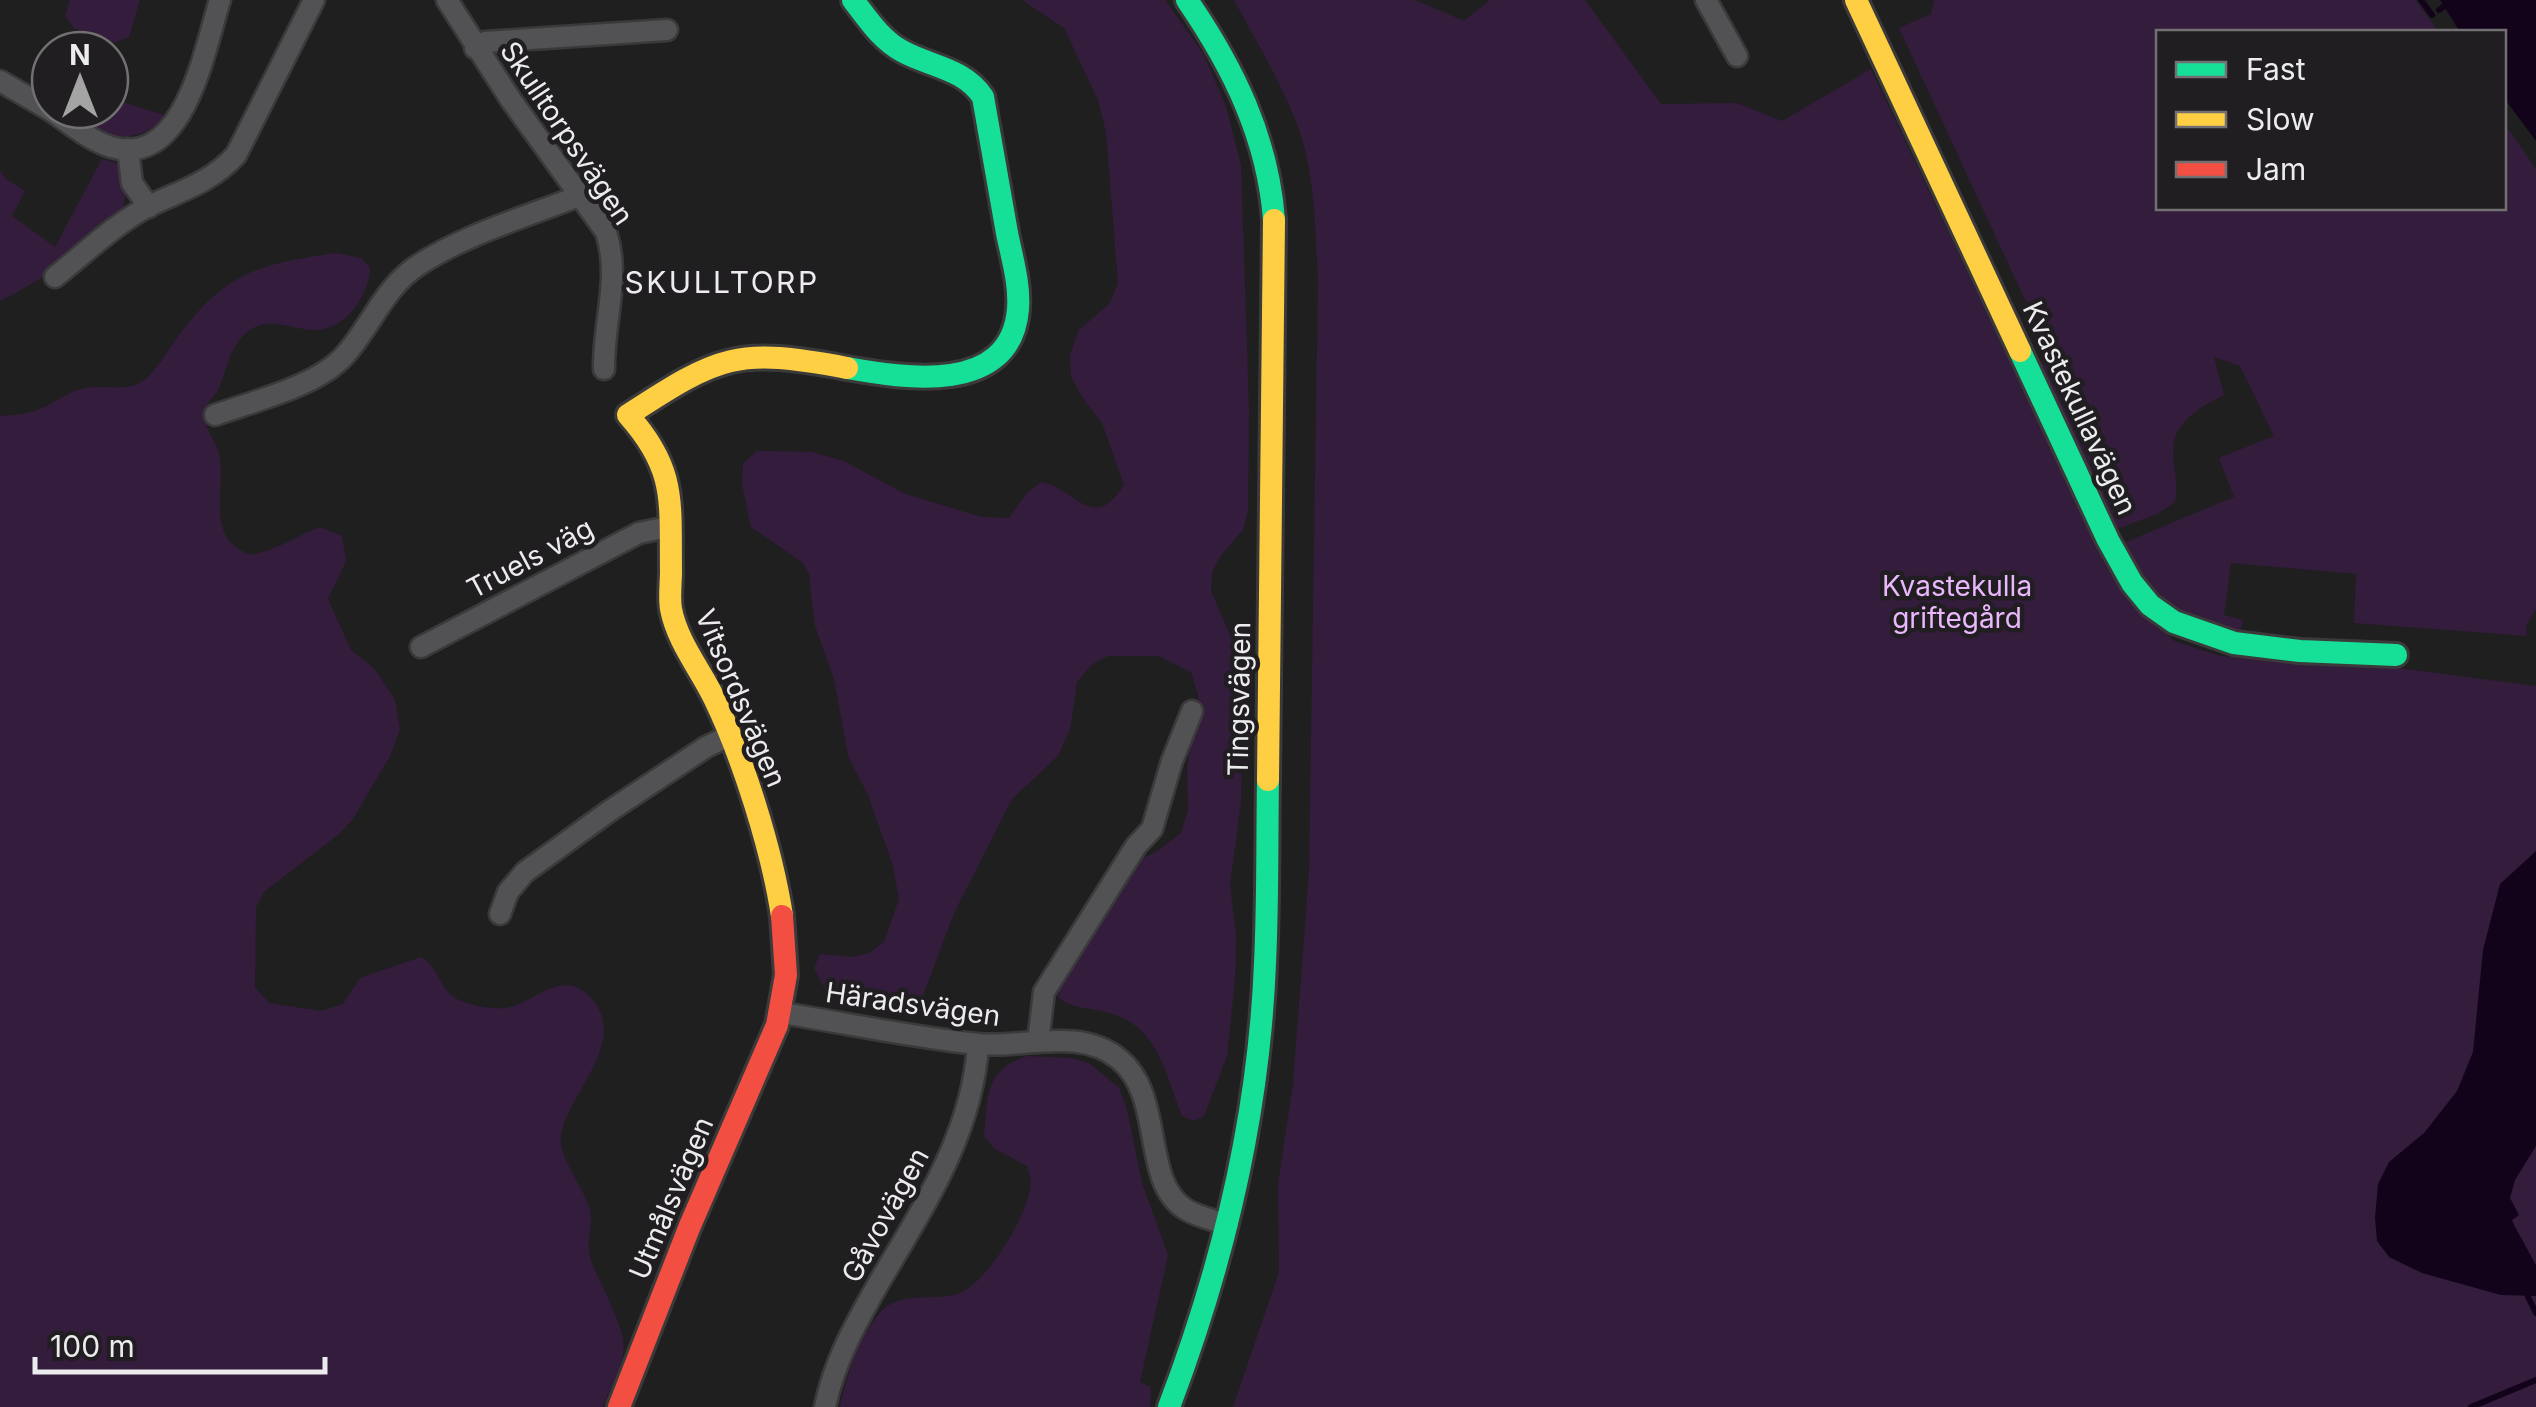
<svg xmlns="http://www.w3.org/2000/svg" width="2536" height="1407" viewBox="0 0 2536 1407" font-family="Inter,sans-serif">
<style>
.green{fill:#341c3d}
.water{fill:#12031a}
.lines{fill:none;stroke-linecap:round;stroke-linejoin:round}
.stream{stroke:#12031a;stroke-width:6}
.street-casing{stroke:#3b3a3b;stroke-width:25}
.fast-casing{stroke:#3b3a3b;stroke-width:28}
.slow-casing{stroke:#3b3a3b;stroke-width:28}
.jam-casing{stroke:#3b3a3b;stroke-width:28}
.street{stroke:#525153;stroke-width:20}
.fast{stroke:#16e098;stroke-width:22}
.slow{stroke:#ffcf43;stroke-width:22}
.jam{stroke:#f24e42;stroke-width:22}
.labels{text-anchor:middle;stroke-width:9;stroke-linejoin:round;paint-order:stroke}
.street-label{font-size:28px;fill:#ecebed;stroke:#201e21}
.park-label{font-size:28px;fill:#eab7fd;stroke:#201e21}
.neighbourhood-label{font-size:30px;letter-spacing:2.5px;fill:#ecebed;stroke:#201e21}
</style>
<rect width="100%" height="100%" fill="#201f20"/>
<g class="green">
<path d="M 70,0 L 140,0 L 129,37 L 115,43 L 74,28 L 65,16 Z"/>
<path d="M 1022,0 L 1165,0 L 1203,53 L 1226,106 L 1241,165 L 1249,410 L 1248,510 L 1243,530 L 1222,554 L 1212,572 L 1211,591 L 1237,651 L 1243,677 L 1241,801 L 1230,884 L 1236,938 L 1235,979 L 1227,1056 L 1204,1116 L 1194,1121 L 1182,1116 C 1165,1074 1159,1026 1109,1013 C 1090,1007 1074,1010 1058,997 L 1060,977 L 1128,865 L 1156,852 L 1181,833 L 1188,810 L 1187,768 L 1192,735 L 1200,711 L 1198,695 L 1191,672 L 1159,656 L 1108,656 L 1091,665 L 1077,682 L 1070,729 L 1058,756 L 1012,799 L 954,913 L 922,998 C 892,1009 856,995 825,989 L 814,968 L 820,954 L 853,957 L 869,953 L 884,942 L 899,899 L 893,866 L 868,795 L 848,756 L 834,679 L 815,626 L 809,574 L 803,563 L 751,527 L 742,484 L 743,463 L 757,451 L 812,452 L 844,461 L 905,494 L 982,517 L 1009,518 L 1027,493 L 1041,482 C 1074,487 1093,535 1124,485 L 1102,423 L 1082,397 L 1071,376 L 1070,355 L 1079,330 L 1110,303 L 1118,283 L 1106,132 L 1098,100 L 1064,28 Z"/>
<path d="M 1234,0 L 1415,0 L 1464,21 L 1490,0 L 1585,0 L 1661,104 L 1737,103 L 1782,121 L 1871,69 L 2037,419 L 2123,589 L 2174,641 L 2220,656 L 2389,667 L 2536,686 L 2536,1407 L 1233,1407 L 1279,1272 L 1278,1184 L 1293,1084 L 1309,873 L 1318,281 C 1315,232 1316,180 1300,133 C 1284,86 1257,43 1234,0 Z"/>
<path d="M 1934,0 L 2415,0 L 2439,32 L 2158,32 L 2158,208 L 2504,208 L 2504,123 L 2536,169 L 2536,609 L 2526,626 L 2527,636 L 2354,623 L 2356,574 L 2231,563 L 2224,615 L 2243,620 L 2241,629 L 2235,632 L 2168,610 L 2137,569 L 2126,542 L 2234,497 L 2219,458 L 2274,436 L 2240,366 L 2214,357 L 2224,395 C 2200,407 2172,422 2173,453 C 2173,470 2179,484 2175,502 L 2157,514 L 2117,529 L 2038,364 L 2051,356 L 1899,28 L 1931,14 Z"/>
<path d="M 110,98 L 167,116 C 151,132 125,143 101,134 C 90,130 78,117 69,110 L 110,110 Z"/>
<path d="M 102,159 L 119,164 C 131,184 127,205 113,224 C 96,245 26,289 0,301 L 0,171 L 6,179 L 25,191 L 12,216 L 55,247 Z"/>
<path d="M 336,253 L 361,258 L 370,268 C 369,296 345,331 313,330 C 289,329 267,315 246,333 C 230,347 227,369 219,388 C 216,395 209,400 206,407 C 199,425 218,441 220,458 C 224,484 212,519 230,542 C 234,547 243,551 249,555 C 275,552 295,536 320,527 L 342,536 L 346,561 L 328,599 L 351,650 L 374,668 L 395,700 L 400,729 L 390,756 L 353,819 L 339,834 L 265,891 L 256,907 L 255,987 L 269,1003 L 321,1011 L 343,1004 L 360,978 L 421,957 C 436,965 437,980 448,992 C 458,1004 490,1010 505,1008 C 533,1005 560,967 589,996 C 636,1042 556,1104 561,1143 C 564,1165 582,1186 589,1206 C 594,1221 587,1237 589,1251 C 590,1263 598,1276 603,1287 C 631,1351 630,1341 603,1407 L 0,1407 L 0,416 C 15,415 31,414 45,407 C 59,400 71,390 87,388 C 104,385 124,391 140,383 C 155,374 169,349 179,335 C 227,271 260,264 336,253 Z"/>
<path d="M 1027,1056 L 1071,1058 L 1089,1063 L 1119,1088 L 1127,1109 L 1142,1183 L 1168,1255 L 1140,1382 L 1151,1387 L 1150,1407 L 840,1407 C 846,1377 858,1339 878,1315 C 899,1289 930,1302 957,1294 C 987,1285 1031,1211 1031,1181 C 1031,1179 1027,1167 1027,1166 L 995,1149 L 984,1136 C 988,1095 984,1071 1027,1056 Z"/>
</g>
<g class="water">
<path d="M 2440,0 L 2536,0 L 2536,141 L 2504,98 L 2504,32 L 2460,32 Z"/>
<path d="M 2536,851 L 2536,1146 L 2515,1180 L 2510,1198 L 2519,1215 L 2512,1220 L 2514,1225 L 2536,1265 L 2536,1296 L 2501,1295 L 2422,1273 L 2389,1257 L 2377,1241 L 2375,1218 L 2378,1184 L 2389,1162 L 2424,1133 L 2457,1091 L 2473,1052 L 2483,950 L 2500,884 Z"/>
</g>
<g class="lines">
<g class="stream">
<path d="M 2421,0 L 2432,15"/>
<path d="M 2439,10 L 2444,6"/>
<path d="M 2528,1297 L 2536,1313"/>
<path d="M 2471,1407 L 2536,1380"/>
</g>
<defs>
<g id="street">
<path d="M 447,0 L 511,100 L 606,232 C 621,278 603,323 604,369"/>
<path d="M 1706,0 L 1737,56"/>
<path d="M 475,48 L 485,42 L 667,30"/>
<path d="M 0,81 L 50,110"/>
<path d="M 50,110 C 69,123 89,140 111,147 C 185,169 205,47 220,0"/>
<path d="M 128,149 L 132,183 L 149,207"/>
<path d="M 55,277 C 85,253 115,224 149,206 C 182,190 210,183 236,155 L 314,0"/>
<path d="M 215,415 C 254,401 318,386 345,355 C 371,326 384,288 417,266 C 465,234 526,217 579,196"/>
<path d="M 421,647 L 639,533 L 668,527"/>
<path d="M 500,914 L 508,892 L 525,872 L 608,812 L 706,747 L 729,736"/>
<path d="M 781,1013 C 846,1023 912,1037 977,1044 C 1024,1049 1078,1026 1119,1059 C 1165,1096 1141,1181 1185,1209 C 1198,1217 1214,1220 1228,1225"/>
<path d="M 1038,1042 L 1044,992 L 1136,846 L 1152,829 L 1172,761 L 1192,711"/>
<path d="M 825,1407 C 834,1362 855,1325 877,1286 C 922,1209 972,1136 978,1045"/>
</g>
<g id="fast">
<path d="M 1187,0 C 1233,67 1268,138 1274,220"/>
<path d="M 2020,351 L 2108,540 L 2132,583 L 2150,605 L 2174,622 L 2234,643 L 2300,651 L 2396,655"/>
<path d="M 847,368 C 904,378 1011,396 1018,309 C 1020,284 1012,258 1007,233 C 999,188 991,142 983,97 C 964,68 931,67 902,51 C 881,40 867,18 853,0"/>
<path d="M 1169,1407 C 1223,1265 1259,1116 1265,963 C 1268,902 1267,841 1268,780"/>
</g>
<g id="slow">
<path d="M 1856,0 L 2020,351"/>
<path d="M 1268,780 L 1274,220"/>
<path d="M 782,916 C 772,850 743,758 714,698 C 700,669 677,641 671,609 C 669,597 671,583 671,571 C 670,502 677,470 628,415 C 720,355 737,347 847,368"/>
</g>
<path id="jam" d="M 619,1407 L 689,1228 L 777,1025 L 786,975 L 782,916"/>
</defs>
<use href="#street" class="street-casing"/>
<use href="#fast" class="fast-casing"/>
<use href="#slow" class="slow-casing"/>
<use href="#jam" class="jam-casing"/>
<use href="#street" class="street"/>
<use href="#fast" class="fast"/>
<use href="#slow" class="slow"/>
<use href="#jam" class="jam"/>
</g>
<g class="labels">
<g class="street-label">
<text transform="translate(567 133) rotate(56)" y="10">Skulltorpsvägen</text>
<text transform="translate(2080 408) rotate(65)" y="10">Kvastekullavägen</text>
<text transform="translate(530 558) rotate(-28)" y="10">Truels väg</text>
<text transform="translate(741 698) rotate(67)" y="10">Vitsordsvägen</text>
<text transform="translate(1239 699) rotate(-89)" y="10">Tingsvägen</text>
<text transform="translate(913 1004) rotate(8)" y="10">Häradsvägen</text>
<text transform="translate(671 1198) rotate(-67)" y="10">Utmålsvägen</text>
<text transform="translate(885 1215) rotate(-61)" y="10">Gåvovägen</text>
</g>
<g class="park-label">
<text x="1957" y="596">Kvastekulla<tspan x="1957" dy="32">griftegård</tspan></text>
</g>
<g class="neighbourhood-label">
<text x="722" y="293">SKULLTORP</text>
</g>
</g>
<rect x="2156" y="30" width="350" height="180" fill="#201e21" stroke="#727073" stroke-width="2.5"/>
<rect x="2176" y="62" width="50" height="15" fill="#16e098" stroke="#727073" stroke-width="2.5"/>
<text x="2246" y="80" font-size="30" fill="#ecebed">Fast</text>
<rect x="2176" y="112" width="50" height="15" fill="#ffcf43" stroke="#727073" stroke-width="2.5"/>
<text x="2246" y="130" font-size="30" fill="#ecebed">Slow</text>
<rect x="2176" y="162" width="50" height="15" fill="#f24e42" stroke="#727073" stroke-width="2.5"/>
<text x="2246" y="180" font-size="30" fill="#ecebed">Jam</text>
<g transform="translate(80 80)"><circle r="48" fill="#201e21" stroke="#727073" stroke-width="2.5"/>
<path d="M0-8L18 38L0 25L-18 38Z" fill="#a5a4a5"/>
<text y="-15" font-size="28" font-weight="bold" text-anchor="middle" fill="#ecebed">N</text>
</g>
<path d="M35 1357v15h290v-15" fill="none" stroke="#ecebed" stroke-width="5"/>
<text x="50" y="1357" font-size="30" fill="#ecebed" stroke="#201e21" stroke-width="8" paint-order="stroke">100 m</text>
</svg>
